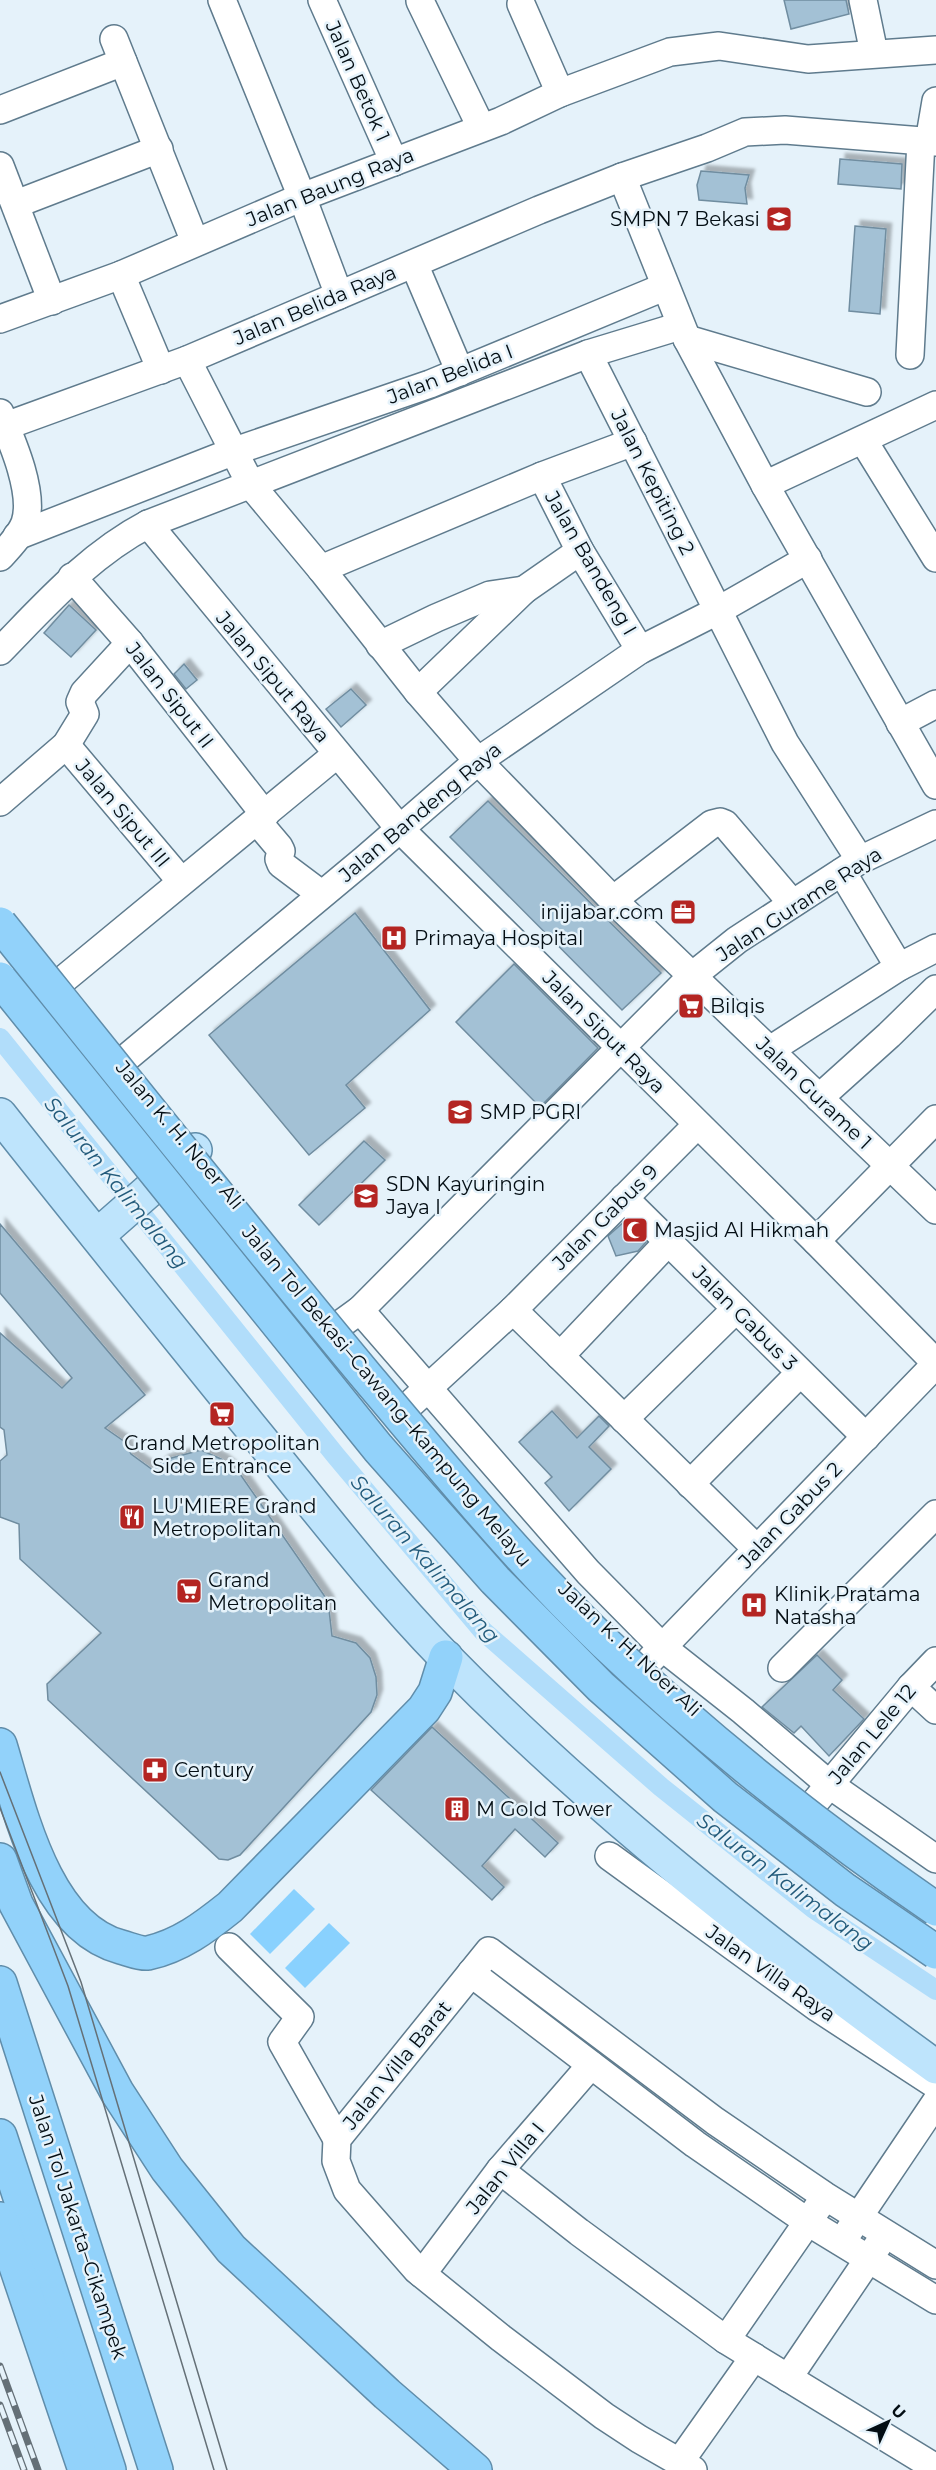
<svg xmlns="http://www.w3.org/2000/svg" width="936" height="2470" viewBox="0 0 936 2470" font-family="Montserrat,sans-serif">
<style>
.green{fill:#89d1fe}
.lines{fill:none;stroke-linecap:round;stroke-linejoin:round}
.canal{stroke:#b1ddfa;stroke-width:20}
.building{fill:#a3c1d5;stroke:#708da0;stroke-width:1.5;filter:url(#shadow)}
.minor-casing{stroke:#5f7b8d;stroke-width:30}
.major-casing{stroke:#608daa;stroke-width:36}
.highway-casing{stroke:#608daa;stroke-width:36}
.minor{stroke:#fff;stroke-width:27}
.major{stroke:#bee4fc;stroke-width:33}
.highway{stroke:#92d2fa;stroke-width:33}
.tram{stroke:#657077;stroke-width:1.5}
.rail-casing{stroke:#657077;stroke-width:7}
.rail{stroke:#e5f2fa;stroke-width:4.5;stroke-dasharray:14;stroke-linecap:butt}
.highway-bridge-casing{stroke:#608daa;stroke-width:36;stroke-linecap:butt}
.highway-bridge{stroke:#92d2fa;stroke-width:33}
.labels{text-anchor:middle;stroke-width:5;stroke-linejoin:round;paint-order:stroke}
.street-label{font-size:20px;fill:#040e14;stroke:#e5f2fa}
.poi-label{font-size:20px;fill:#040e14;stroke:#e5f2fa;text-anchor:start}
.water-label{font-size:21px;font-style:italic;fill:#235b7b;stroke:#e5f2fa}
</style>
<defs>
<filter id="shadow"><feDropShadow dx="5.5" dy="-5.5" stdDeviation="1.5" flood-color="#0004"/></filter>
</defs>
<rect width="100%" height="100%" fill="#e5f2fa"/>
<g class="green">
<path d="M 294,1889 L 315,1909 L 270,1954 L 250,1934 Z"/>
<path d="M 329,1923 L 350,1943 L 305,1988 L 285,1968 Z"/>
</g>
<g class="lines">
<path class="canal" d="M 0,1038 L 336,1456 L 483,1631 L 661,1787 L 814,1909 L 936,1990"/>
</g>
<g class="building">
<path d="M 784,0 L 846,0 L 849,14 L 791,29 Z"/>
<path d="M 840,159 L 902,164 L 901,189 L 838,184 Z"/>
<path d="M 701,171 L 749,175 L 745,188 L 747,204 L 699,200 L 697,185 Z"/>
<path d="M 855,226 L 886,229 L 880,314 L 849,311 Z"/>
<path d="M 69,605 L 96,630 L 71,657 L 44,633 Z"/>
<path d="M 184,664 L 197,680 L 186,689 L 174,674 Z"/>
<path d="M 351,689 L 366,705 L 341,727 L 326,709 Z"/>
<path d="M 488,801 L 661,973 L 622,1010 L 450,837 Z"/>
<path d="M 355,913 L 430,1010 L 346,1085 L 365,1108 L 309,1155 L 209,1035 Z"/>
<path d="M 514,964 L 598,1048 L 540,1107 L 456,1022 Z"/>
<path d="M 364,1141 L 385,1160 L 319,1225 L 299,1205 Z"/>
<path d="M 625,1221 L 646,1242 L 638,1251 L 616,1256 L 608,1236 Z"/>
<path d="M 0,1224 L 145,1395 L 105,1428 L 125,1442 L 131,1454 L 153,1470 L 164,1460 L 201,1450 L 221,1459 L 240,1474 L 328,1601 L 332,1636 L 356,1643 L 370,1658 L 376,1677 L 377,1695 L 371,1712 L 240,1855 L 228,1860 L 219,1859 L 48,1700 L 47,1684 L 101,1633 L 20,1559 L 19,1524 L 0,1517 L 0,1461 L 7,1455 L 4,1430 L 0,1427 L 0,1333 L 62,1388 L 72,1378 L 0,1293 Z"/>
<path d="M 552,1411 L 577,1438 L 599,1416 L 609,1426 L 589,1447 L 611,1469 L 569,1511 L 545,1483 L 552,1477 L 519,1442 Z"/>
<path d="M 817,1655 L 842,1680 L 833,1690 L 864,1719 L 829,1756 L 801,1726 L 794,1733 L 762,1707 Z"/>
<path d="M 432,1727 L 558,1843 L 545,1857 L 515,1829 L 482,1866 L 504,1887 L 492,1900 L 371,1790 Z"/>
</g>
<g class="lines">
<defs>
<g id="minor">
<path d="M 222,0 L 302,197 L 339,295"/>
<path d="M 322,0 L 394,162"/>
<path d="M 863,0 L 874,53"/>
<path d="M 420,1 L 481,127"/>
<path d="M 521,4 L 560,93"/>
<path d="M 114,39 L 195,242"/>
<path d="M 0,110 L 123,62"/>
<path d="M 929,142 L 936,101"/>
<path d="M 0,166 L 52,301"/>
<path d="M 622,177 L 687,339 L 765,485 L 936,785"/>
<path d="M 16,204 L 159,149"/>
<path d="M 414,264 L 460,372"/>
<path d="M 121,275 L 161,370"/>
<path d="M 0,319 L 121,275 L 302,197 L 501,121 L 560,93 L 670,52 L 719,46 L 808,59 L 936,50"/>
<path d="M 687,339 L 867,392"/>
<path d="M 588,354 L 785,743 L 860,860"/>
<path d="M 910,355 L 921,141"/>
<path d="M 187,360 L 251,485 L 321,569 L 418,692 L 478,761 L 613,900 L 936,1210"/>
<path d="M 0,413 C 12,441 35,493 25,523 C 20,536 9,547 0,557"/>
<path d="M 0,428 L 187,360 L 539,210 L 622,177 L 707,148 L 745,132 L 785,130 L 936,142"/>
<path d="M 863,440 L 936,558"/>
<path d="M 542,476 L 580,551 L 640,650"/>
<path d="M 765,485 L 936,405"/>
<path d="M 148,524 L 400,829 L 816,1241 L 936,1363"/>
<path d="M 17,536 L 232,452 L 430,384 L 664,287"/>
<path d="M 321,569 L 542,476 L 633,442"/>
<path d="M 72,577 L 130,643 L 265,815"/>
<path d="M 380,645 L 436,618 L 490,595 L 524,590"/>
<path d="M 0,651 C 46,604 89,555 148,524 L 588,354 L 680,326"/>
<path d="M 418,692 L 524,590 L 580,551"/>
<path d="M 900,723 L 936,704"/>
<path d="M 66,745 L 181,881"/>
<path d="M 0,802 L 66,745 L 85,714 L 80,702 L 84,693 L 130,643"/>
<path d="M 257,821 L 279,847 L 281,851 L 279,859 L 281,864 L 321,894"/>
<path d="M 842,872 L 899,967"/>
<path d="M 613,900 L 712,824 L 720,822 L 725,824 L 792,903"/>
<path d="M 58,984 L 337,754"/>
<path d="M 770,1050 L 899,967 L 936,948"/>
<path d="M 119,1064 L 365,859 L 478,761 L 640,650 L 719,610 L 808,559"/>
<path d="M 819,1098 L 889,1035 L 936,989"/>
<path d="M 624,1198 L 866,1437"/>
<path d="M 816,1241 L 936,1119"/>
<path d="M 360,1310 L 588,1572 L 662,1647 L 743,1711 L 830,1785 L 936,1859"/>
<path d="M 513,1310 L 757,1549"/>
<path d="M 338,1326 L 360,1310 L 692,976 L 737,940 L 860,860 L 936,824"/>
<path d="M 560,1356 L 668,1242"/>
<path d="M 405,1409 L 513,1310 L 697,1125"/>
<path d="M 624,1419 L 736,1309"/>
<path d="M 690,1484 L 800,1373"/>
<path d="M 651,1659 L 936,1364"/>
<path d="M 782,1668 L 936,1514"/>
<path d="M 911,1687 L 936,1710"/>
<path d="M 810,1808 L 911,1687 L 936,1661"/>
<path d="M 609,1856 L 818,2008 L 936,2085"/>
<path d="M 229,1947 L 300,2017 L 282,2042 L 337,2139"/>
<path d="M 471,1973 L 695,2144 L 808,2222 L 936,2300"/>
<path d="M 500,2170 L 579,2232 L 726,2340 L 936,2468"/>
<path d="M 849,2231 L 936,2102"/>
<path d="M 422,2274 L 500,2170 L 591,2065"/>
<path d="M 726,2340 L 818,2207"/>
<path d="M 788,2378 L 878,2245"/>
<path d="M 679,2463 L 754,2357"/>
<path d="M 693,2470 L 639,2439 L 604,2416 L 501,2338 L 417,2270 L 347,2190 L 336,2161 L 337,2139 L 489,1951 L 715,2121 L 825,2196 L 936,2265"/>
</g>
<g id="major">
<path d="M 0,1115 C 82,1219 166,1322 249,1425 C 313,1503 374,1584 445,1657 C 595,1810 763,1942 936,2067"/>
<path d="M 97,1236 L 195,1150"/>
</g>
<g id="highway">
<path d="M 0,1745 C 20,1811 45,1927 121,1947 C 129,1949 140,1954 148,1953 C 180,1946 205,1927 230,1907 L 424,1709 L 435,1692 L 446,1657"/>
<path d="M 0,1860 L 16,1904 L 117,2092 L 167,2169 L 231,2249 L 387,2394 L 475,2470"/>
<path d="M 0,1983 L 156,2470"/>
<path d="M 0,2136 L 109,2470"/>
<path d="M 0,2219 L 85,2470"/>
</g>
</defs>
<use href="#minor" class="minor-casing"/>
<use href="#major" class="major-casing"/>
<use href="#highway" class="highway-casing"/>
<use href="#minor" class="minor"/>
<use href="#major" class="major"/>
<use href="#highway" class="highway"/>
<g class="tram">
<path d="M 0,1772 L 81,1982 L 227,2470"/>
<path d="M 0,1808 L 68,1986 L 214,2470"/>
</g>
<defs>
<g id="rail">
<path d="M 0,2366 L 38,2470"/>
<path d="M 0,2405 L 24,2470"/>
</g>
</defs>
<use href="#rail" class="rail-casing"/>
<use href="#rail" class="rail"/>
<defs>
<g id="highway-bridge">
<path d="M 0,924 C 122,1076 243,1228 367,1377 C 444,1468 519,1561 605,1643 C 708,1741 819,1829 936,1909"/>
<path d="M 0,979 L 378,1448 L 495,1580 L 601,1687 L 725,1797 L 845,1890 L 936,1952"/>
</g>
</defs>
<use href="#highway-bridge" class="highway-bridge-casing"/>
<use href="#highway-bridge" class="highway-bridge"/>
</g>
<defs>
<symbol id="school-square" viewBox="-11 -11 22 22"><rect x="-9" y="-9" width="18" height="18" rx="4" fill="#b42522" stroke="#e5f2fa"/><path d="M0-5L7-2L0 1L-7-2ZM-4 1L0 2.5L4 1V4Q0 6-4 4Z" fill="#fff"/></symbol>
<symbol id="office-square" viewBox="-11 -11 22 22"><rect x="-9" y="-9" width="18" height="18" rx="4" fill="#b42522" stroke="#e5f2fa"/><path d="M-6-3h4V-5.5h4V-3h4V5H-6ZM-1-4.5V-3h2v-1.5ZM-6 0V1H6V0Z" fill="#fff"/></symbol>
<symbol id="hospital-square" viewBox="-11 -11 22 22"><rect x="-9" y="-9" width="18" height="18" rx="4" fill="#b42522" stroke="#e5f2fa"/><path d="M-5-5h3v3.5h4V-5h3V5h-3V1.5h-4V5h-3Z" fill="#fff"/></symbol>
<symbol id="supermarket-square" viewBox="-11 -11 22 22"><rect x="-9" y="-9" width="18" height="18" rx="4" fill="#b42522" stroke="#e5f2fa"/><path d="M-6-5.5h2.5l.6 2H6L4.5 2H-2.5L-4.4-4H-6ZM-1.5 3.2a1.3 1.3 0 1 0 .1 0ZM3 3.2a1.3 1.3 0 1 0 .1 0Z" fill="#fff"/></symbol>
<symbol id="mosque-square" viewBox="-11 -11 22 22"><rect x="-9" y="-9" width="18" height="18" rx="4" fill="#b42522" stroke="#e5f2fa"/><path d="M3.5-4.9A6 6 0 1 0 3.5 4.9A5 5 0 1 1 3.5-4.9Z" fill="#fff"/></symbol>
<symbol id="restaurant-square" viewBox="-11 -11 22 22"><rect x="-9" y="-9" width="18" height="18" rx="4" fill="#b42522" stroke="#e5f2fa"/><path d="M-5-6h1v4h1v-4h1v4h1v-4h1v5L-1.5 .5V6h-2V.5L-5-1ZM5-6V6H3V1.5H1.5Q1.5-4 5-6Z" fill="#fff"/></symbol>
<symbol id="pharmacy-square" viewBox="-11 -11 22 22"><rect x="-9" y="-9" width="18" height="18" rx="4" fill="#b42522" stroke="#e5f2fa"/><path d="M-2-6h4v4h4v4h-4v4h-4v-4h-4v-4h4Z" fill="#fff"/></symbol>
<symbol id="building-square" viewBox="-11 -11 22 22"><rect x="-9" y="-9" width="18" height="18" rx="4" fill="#b42522" stroke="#e5f2fa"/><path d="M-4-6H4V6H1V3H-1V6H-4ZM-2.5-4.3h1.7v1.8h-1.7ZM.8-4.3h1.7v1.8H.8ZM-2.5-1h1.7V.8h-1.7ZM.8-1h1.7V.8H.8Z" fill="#fff"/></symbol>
</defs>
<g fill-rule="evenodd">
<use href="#school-square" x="764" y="204" width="30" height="30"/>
<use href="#office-square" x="668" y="897" width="30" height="30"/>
<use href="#hospital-square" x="379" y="923" width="30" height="30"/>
<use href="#supermarket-square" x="676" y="991" width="30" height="30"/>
<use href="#school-square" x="445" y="1097" width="30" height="30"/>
<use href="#school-square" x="351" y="1181" width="30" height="30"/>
<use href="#mosque-square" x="620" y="1215" width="30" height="30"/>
<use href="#supermarket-square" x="207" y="1399" width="30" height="30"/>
<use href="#restaurant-square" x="117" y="1502" width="30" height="30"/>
<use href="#supermarket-square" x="174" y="1576" width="30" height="30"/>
<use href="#hospital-square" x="739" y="1590" width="30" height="30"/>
<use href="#pharmacy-square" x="140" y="1755" width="30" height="30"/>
<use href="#building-square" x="442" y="1794" width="30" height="30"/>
</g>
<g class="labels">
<g class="street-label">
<text transform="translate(358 81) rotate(66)" y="7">Jalan Betok 1</text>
<text transform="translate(330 187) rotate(-22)" y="7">Jalan Baung Raya</text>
<text transform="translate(315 305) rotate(-23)" y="7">Jalan Belida Raya</text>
<text transform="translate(450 374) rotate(-21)" y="7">Jalan Belida I</text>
<text transform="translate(653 482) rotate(63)" y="7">Jalan Kepiting 2</text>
<text transform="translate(591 563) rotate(60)" y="7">Jalan Bandeng I</text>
<text transform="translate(273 677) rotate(50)" y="7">Jalan Siput Raya</text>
<text transform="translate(170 695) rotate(52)" y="7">Jalan Siput II</text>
<text transform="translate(420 812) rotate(-40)" y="7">Jalan Bandeng Raya</text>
<text transform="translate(123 813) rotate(50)" y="7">Jalan Siput III</text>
<text transform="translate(799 904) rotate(-33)" y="7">Jalan Gurame Raya</text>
<text transform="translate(604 1032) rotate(45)" y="7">Jalan Siput Raya</text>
<text transform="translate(814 1093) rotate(44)" y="7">Jalan Gurame 1</text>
<text transform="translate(180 1135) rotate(50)" y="7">Jalan K. H. Noer Ali</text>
<text transform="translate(605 1217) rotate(-45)" y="7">Jalan Gabus 9</text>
<text transform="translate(745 1318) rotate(45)" y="7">Jalan Gabus 3</text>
<text transform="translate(387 1396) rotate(50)" y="7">Jalan Tol Bekasi–Cawang–Kampung Melayu</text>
<text transform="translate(790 1515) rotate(-46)" y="7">Jalan Gabus 2</text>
<text transform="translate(630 1649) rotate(43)" y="7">Jalan K. H. Noer Ali</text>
<text transform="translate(872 1734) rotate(-50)" y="7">Jalan Lele 12</text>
<text transform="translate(771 1973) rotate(35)" y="7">Jalan Villa Raya</text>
<text transform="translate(397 2065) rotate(-51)" y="7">Jalan Villa Barat</text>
<text transform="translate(505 2168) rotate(-51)" y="7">Jalan Villa I</text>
<text transform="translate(78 2227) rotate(72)" y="7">Jalan Tol Jakarta–Cikampek</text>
</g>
<g class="poi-label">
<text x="760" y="226" text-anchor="end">SMPN 7 Bekasi</text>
<text x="664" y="919" text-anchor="end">inijabar.com</text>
<text x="414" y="945">Primaya Hospital</text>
<text x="710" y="1013">Bilqis</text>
<text x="480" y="1119">SMP PGRI</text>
<text x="386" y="1191">SDN Kayuringin<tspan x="386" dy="23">Jaya I</tspan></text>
<text x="654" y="1237">Masjid Al Hikmah</text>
<text x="222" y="1450" text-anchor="middle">Grand Metropolitan<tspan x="222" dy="23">Side Entrance</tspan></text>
<text x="152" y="1513">LU'MIERE Grand<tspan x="152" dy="23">Metropolitan</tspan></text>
<text x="208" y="1587">Grand<tspan x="208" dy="23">Metropolitan</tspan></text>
<text x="774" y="1601">Klinik Pratama<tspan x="774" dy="23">Natasha</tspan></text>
<text x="174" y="1777">Century</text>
<text x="476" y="1816">M Gold Tower</text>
</g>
<g class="water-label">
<text transform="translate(116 1183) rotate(51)" y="7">Saluran Kalimalang</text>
<text transform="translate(425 1559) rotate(49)" y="7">Saluran Kalimalang</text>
<text transform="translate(785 1882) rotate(37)" y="7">Saluran Kalimalang</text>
</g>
</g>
<g transform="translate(888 2422) rotate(45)" stroke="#e5f2fa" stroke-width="4.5" paint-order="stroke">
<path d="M0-4.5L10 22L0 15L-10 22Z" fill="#040e14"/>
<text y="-9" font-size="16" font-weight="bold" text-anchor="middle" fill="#040e14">U</text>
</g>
</svg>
